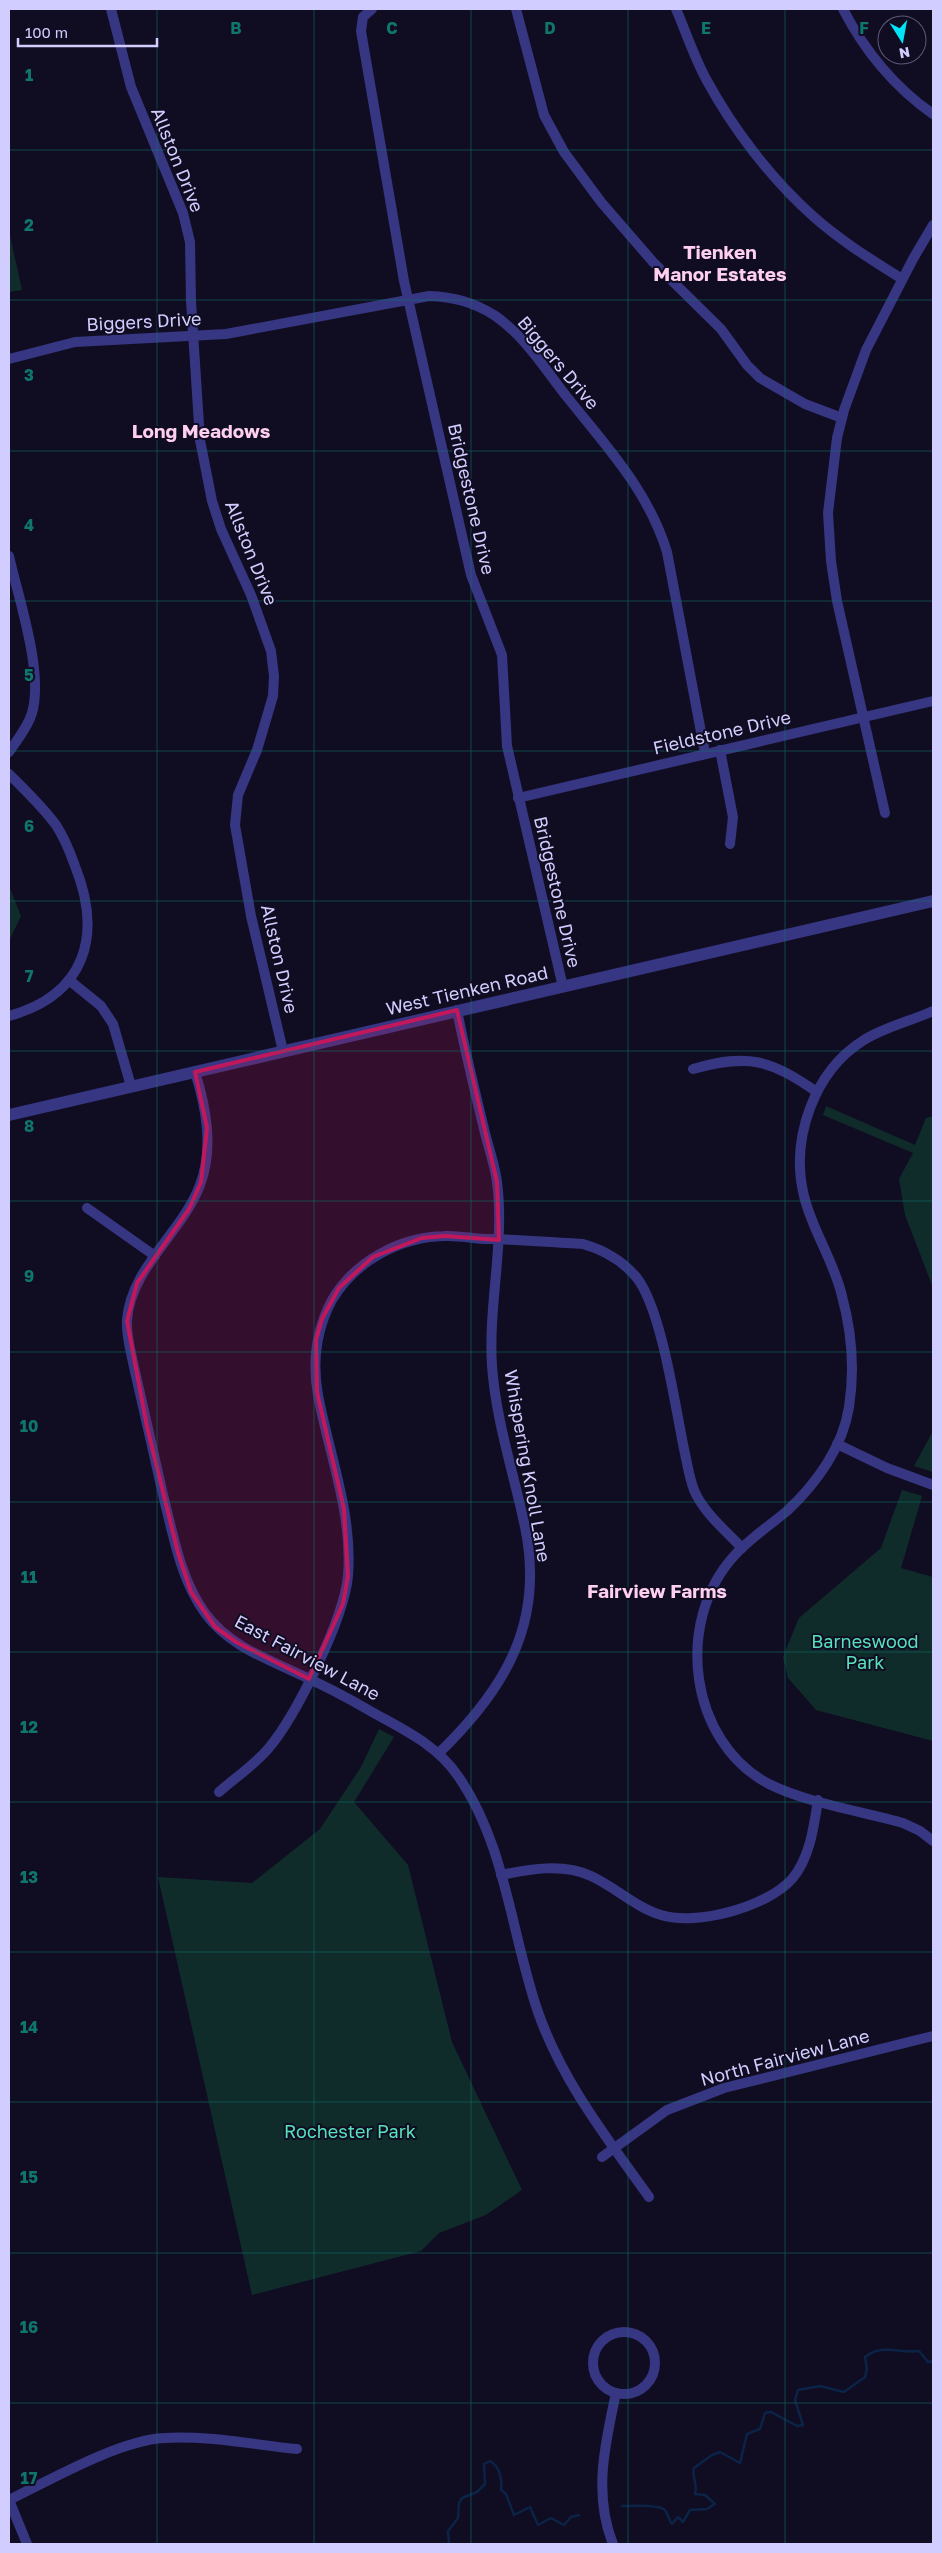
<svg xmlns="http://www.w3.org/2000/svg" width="942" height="2553" viewBox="0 0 942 2553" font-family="'Golos Text',sans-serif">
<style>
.green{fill:#0f2c2a}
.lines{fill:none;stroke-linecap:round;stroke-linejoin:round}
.stream{stroke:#0b2347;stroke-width:2.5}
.minor{stroke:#373682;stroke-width:10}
.tertiary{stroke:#373682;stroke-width:12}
.marked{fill:#c2185b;fill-opacity:0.2;stroke:#c2185b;stroke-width:4;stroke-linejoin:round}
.grid{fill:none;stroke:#0f766e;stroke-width:1;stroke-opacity:0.55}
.labels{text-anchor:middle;stroke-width:4;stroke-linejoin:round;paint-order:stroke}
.street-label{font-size:18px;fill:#d2cdff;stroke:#100d22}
.park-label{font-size:18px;fill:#56e2bc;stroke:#100d22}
.neighbourhood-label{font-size:19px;font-weight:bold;fill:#ffcfef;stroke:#100d22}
.grid-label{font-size:16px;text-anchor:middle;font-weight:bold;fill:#0f766e;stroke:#100d22;stroke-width:4;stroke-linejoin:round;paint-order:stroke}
</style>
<rect width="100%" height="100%" fill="#100d22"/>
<g class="green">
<path d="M 9,231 L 22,290 L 9,292 Z"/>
<path d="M 9,886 L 21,916 L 9,941 Z"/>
<path d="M 826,1106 L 915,1145 L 926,1118 L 933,1116 L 933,1296 L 932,1285 L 905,1215 L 899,1179 L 913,1153 L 823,1115 Z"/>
<path d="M 933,1431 L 933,1472 L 914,1466 Z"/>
<path d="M 902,1490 L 922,1496 L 901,1568 L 933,1577 L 933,1741 L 816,1710 L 788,1678 L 783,1657 L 799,1618 L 881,1548 Z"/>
<path d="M 379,1729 L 394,1737 L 354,1802 L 408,1865 L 452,2042 L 522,2190 L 486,2215 L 439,2233 L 421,2251 L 252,2295 L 158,1877 L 252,1883 L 320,1829 L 361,1767 Z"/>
</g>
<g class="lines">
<g class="stream">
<path d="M 622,2506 C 630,2506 660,2504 665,2510 C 668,2514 669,2520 672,2524 L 678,2517 L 683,2522 L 690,2510 L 707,2509 L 715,2504 L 705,2495 L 695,2494 C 698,2483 691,2475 694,2468 L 712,2455 L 720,2452 L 740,2463 L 747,2434 L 760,2429 L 765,2413 L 771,2412 L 797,2426 L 803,2425 L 795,2400 L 798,2390 L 820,2386 L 844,2392 L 865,2377 L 867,2369 L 865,2357 C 881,2343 902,2354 919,2351 L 928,2362 L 933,2361"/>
<path d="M 449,2544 L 448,2531 L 458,2518 L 459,2503 L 462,2498 L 477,2492 L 485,2484 L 484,2464 L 490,2461 C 501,2467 502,2481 501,2490 L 506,2494 L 514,2515 L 530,2507 L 538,2525 L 551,2518 L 564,2525 L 571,2517 L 579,2515"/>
</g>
<g class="minor">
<path d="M 111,9 L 131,87 L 183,213 L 190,242 L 191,301 L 200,440 L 212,501 L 221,529 L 251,595 L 271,651 L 274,676 L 273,696 L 257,750 L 238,795 L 235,825 L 251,916 L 283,1051"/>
<path d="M 372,9 L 363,17 L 361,31 L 404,281 L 471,575 L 502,655 L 507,746 L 563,987"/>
<path d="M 516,9 L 544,115 L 564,152 L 601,202 L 653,262 L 721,329 L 747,365 L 760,378 L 805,404 L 842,418"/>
<path d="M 676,9 C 686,32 694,57 706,79 C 733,129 772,180 814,217 C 841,241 872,260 902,279"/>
<path d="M 843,9 C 864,50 895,88 933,114"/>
<path d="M 9,359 L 75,342 L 226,334 L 429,296 C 454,297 473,302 494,315 C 524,335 545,369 567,397 C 606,446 648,490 667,552 L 705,753"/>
<path d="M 9,556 C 18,597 44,672 32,713 C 28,727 17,740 9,752"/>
<path d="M 720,750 L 733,817 L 730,844"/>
<path d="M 9,774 C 25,790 42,806 56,825 C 64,837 70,852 75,866 C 103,936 85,995 9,1016"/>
<path d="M 518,798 L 933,701"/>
<path d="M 885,813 L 837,601 L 831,561 L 828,513 L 837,438 L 844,410 L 866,350 L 913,259 L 933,225"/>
<path d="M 69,980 L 101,1006 L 113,1024 L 131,1086"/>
<path d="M 933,1011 C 911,1021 885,1027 864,1040 C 814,1071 790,1139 804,1196 C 812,1230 834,1261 842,1296 C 852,1333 855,1369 849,1407 C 843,1447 816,1484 787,1511 C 769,1526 749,1539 734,1556 C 674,1622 689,1742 769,1784 C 807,1803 861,1811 903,1823 L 920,1831 L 933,1841"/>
<path d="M 693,1069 C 749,1053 770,1060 817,1092"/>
<path d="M 195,1072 C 206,1107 214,1148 200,1185 C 182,1233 131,1267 127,1320 C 126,1336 131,1352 134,1367 C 144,1411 154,1455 164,1499 C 174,1538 181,1580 205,1613 C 225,1641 257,1655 288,1669 C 317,1682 345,1696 372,1712 C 404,1730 437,1745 458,1776 C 506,1845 511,1934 538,2012 C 562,2081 607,2138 649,2197"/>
<path d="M 87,1208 L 155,1256"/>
<path d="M 837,1444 L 887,1468 L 933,1485"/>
<path d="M 439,1753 C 505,1689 545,1623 525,1527 C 514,1474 496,1421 492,1366 C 488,1305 505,1243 497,1182 C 495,1166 489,1149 485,1133 C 475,1092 465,1051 457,1010"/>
<path d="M 219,1792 C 235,1778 254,1765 268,1749 C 296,1716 344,1619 348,1576 C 353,1514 329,1454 318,1395 C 312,1361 316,1330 332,1300 C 355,1261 400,1237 444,1236 C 459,1235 474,1239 489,1239 C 521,1240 552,1242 583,1244 C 604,1250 623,1261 637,1278 C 662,1311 675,1406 684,1449 C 687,1462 689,1477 694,1490 C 703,1512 726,1531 742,1548"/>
<path d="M 501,1875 C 530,1869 563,1863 591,1876 C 615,1887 635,1907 661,1915 C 697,1926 767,1907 792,1879 C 810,1858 814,1826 818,1800"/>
<path d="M 602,2157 L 667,2110 L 724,2088 L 933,2036"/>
<circle cx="624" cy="2363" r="31"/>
<path d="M 9,2500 C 50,2480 120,2440 164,2438 C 206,2435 255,2445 297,2449"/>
<path d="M 9,2500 L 27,2544"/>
<path d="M 613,2544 C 593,2494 605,2444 616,2393"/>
</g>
<path class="tertiary" d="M 9,1115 L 933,901"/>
</g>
<path class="marked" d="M 457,1010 L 497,1182 L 499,1240 L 445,1236 L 422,1238 L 373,1257 L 339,1288 L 322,1319 L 316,1340 L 317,1392 L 344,1509 L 348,1576 L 343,1604 L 309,1679 L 236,1642 L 215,1627 L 191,1592 L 178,1553 L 147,1427 L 127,1321 L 137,1283 L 189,1209 L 201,1182 L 207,1128 L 195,1072 Z"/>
<path class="grid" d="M 157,9 L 157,2544M 314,9 L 314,2544M 471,9 L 471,2544M 628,9 L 628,2544M 785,9 L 785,2544M 9,150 L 933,150M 9,300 L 933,300M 9,451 L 933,451M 9,601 L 933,601M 9,751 L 933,751M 9,901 L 933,901M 9,1051 L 933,1051M 9,1201 L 933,1201M 9,1352 L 933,1352M 9,1502 L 933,1502M 9,1652 L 933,1652M 9,1802 L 933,1802M 9,1952 L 933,1952M 9,2102 L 933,2102M 9,2253 L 933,2253M 9,2403 L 933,2403"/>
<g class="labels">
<g class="street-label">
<text transform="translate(177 160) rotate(68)" y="6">Allston Drive</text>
<text transform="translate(144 322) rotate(-3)" y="6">Biggers Drive</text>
<text transform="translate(558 363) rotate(50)" y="6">Biggers Drive</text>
<text transform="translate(471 499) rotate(77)" y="6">Bridgestone Drive</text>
<text transform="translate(251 553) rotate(68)" y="6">Allston Drive</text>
<text transform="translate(722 733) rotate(-13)" y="6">Fieldstone Drive</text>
<text transform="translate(557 892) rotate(77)" y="6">Bridgestone Drive</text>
<text transform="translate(279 959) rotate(77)" y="6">Allston Drive</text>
<text transform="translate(467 991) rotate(-13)" y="6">West Tienken Road</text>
<text transform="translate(527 1466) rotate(80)" y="6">Whispering Knoll Lane</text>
<text transform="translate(307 1658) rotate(28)" y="6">East Fairview Lane</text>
<text transform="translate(785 2058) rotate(-15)" y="6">North Fairview Lane</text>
</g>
<g class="park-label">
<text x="865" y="1648">Barneswood<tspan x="865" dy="21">Park</tspan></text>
<text x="350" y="2138">Rochester Park</text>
</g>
<g class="neighbourhood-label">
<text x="720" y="259">Tienken<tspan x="720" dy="22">Manor Estates</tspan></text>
<text x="201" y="438">Long Meadows</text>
<text x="657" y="1598">Fairview Farms</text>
</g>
</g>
<g class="grid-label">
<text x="236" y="34">B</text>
<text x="392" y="34">C</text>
<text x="550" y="34">D</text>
<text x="706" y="34">E</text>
<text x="864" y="34">F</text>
<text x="29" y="81">1</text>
<text x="29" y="231">2</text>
<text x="29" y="381">3</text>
<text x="29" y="531">4</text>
<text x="29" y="681">5</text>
<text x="29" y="832">6</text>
<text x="29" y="982">7</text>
<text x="29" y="1132">8</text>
<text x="29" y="1282">9</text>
<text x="29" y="1432">10</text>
<text x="29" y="1583">11</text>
<text x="29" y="1733">12</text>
<text x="29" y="1883">13</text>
<text x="29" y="2033">14</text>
<text x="29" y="2183">15</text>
<text x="29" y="2333">16</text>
<text x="29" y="2484">17</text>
</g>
<rect width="942" height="2553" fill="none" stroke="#d2cdff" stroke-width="20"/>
<g transform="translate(902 40) rotate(169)"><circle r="24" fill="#100d22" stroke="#5e5a7a"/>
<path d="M0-4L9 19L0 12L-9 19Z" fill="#00e4f8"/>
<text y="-8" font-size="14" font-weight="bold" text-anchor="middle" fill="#d2cdff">N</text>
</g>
<path d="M18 38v8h139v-8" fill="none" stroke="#d2cdff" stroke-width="2.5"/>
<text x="25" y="38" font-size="15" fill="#d2cdff" stroke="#100d22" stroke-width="4" paint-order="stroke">100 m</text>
</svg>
